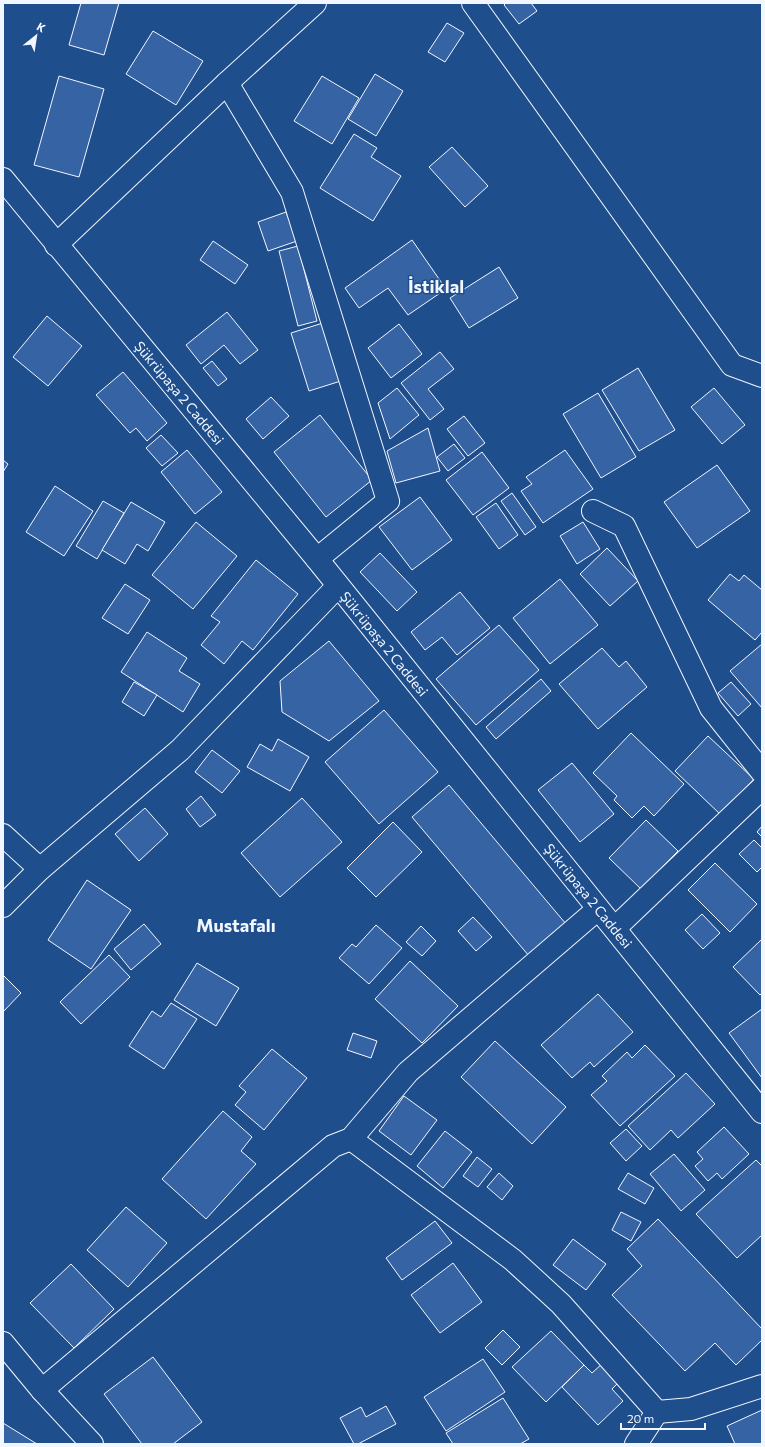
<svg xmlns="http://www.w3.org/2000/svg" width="765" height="1447" viewBox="0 0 765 1447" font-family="Commissioner,sans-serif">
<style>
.building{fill:#3563a3;stroke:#f2f6ff}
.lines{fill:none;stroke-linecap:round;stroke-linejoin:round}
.minor-casing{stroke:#f2f6ff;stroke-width:24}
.secondary-casing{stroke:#f2f6ff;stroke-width:24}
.minor{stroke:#1f4e8c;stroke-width:22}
.secondary{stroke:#1f4e8c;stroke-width:22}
.labels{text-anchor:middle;stroke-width:3;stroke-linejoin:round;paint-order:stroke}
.street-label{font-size:14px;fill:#f2f6ff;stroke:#1f4e8c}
.district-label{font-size:18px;font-weight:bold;fill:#f2f6ff;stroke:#1f4e8c}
</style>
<rect width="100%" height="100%" fill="#1f4e8c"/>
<g class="building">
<path d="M 81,3 L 119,3 L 104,55 L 69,45 Z"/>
<path d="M 506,3 L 531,3 L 537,11 L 519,24 L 504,5 Z"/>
<path d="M 447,23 L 464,33 L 445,62 L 428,52 Z"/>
<path d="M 153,31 L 203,61 L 176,105 L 126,74 Z"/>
<path d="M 375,74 L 403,91 L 376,136 L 348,119 Z"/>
<path d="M 59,76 L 104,89 L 79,177 L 34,165 Z"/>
<path d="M 322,76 L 359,98 L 332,144 L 294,121 Z"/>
<path d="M 354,134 L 377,148 L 371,157 L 401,176 L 373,221 L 320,188 Z"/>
<path d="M 452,147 L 488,186 L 465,207 L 429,167 Z"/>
<path d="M 286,212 L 297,241 L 268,251 L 258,222 Z"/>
<path d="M 412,240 L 446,289 L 408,315 L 388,288 L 359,308 L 345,288 Z"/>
<path d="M 213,241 L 248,265 L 235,284 L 200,260 Z"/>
<path d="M 298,246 L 317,321 L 298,326 L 279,251 Z"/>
<path d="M 499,267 L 518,298 L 469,328 L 450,298 Z"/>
<path d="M 227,312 L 258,350 L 240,364 L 224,345 L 201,364 L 186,345 Z"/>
<path d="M 47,316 L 82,346 L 48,386 L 13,357 Z"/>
<path d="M 326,322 L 344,380 L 309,391 L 291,333 Z"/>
<path d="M 399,324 L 422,354 L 391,378 L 368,348 Z"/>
<path d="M 440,352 L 454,369 L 428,389 L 444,409 L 430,420 L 401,383 Z"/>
<path d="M 212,361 L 227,379 L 218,386 L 203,368 Z"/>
<path d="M 638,368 L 675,430 L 639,451 L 602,390 Z"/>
<path d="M 123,372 L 167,423 L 147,441 L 136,428 L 130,433 L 96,395 Z"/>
<path d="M 397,388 L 419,415 L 390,439 L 378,403 Z"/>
<path d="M 714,388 L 745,425 L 722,444 L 691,407 Z"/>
<path d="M 598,393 L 636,457 L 601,478 L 563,414 Z"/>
<path d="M 271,397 L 289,416 L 263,439 L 246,419 Z"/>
<path d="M 320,415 L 372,480 L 326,517 L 274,452 Z"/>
<path d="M 464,416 L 485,443 L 468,456 L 447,429 Z"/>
<path d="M 428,428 L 440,471 L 396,483 L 387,451 Z"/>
<path d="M 161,435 L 178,453 L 162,466 L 146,448 Z"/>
<path d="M 454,444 L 465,458 L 448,471 L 437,457 Z"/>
<path d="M 187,450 L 222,492 L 195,514 L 161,472 Z"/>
<path d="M 565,450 L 593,489 L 543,523 L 521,491 L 532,484 L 526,477 Z"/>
<path d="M 482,452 L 509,488 L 473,515 L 446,480 Z"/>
<path d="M 3,460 L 8,464 L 3,472 Z"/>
<path d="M 717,465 L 750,511 L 697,548 L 664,502 Z"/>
<path d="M 55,486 L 93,511 L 64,556 L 26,532 Z"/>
<path d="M 512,493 L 536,527 L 525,535 L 501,501 Z"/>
<path d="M 420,497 L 452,540 L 412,570 L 379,527 Z"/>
<path d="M 103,501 L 124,513 L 97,559 L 76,546 Z"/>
<path d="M 131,502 L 165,522 L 148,551 L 137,544 L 125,564 L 102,550 Z"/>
<path d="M 496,503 L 518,535 L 499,549 L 476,517 Z"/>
<path d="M 196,522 L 237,556 L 193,609 L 152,575 Z"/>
<path d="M 583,522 L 600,549 L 577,564 L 560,536 Z"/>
<path d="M 607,548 L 638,581 L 610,606 L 580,574 Z"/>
<path d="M 380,553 L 417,592 L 397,611 L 360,572 Z"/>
<path d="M 256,560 L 298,594 L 253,650 L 242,641 L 224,664 L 201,645 L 220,622 L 211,616 Z"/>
<path d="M 730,574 L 739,581 L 744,575 L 762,590 L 762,632 L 755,640 L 708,600 Z"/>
<path d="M 560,579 L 598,625 L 550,664 L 513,618 Z"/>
<path d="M 125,584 L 150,600 L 128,634 L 102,618 Z"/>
<path d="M 460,592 L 490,628 L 457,655 L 442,637 L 425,650 L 411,632 Z"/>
<path d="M 499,625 L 539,670 L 476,725 L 436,679 Z"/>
<path d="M 147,632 L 187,658 L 179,671 L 200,684 L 183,712 L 121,672 Z"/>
<path d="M 329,641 L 379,701 L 329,741 L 282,712 L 280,681 Z"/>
<path d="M 762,644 L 762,708 L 730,671 Z"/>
<path d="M 602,648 L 619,667 L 626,661 L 647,687 L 598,729 L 559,684 Z"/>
<path d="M 541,679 L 551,691 L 496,739 L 486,727 Z"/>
<path d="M 134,682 L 157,695 L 144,716 L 122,702 Z"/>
<path d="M 731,682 L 751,704 L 738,716 L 718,693 Z"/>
<path d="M 384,710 L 438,772 L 379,824 L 325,762 Z"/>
<path d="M 631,733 L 684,784 L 654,816 L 644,806 L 632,818 L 614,800 L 617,796 L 593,773 Z"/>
<path d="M 708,736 L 754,779 L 721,815 L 675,771 Z"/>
<path d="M 278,739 L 309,757 L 290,791 L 247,767 L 260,744 L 272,751 Z"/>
<path d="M 212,750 L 240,771 L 222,793 L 195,772 Z"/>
<path d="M 572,763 L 614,814 L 580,842 L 538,790 Z"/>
<path d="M 449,785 L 566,924 L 529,956 L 412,817 Z"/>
<path d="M 201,796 L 216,815 L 200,827 L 186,809 Z"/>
<path d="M 302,798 L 342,842 L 280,897 L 241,853 Z"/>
<path d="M 145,808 L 168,834 L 139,861 L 115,834 Z"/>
<path d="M 646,820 L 678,851 L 641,889 L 609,858 Z"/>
<path d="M 393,822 L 422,852 L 376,897 L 347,868 Z"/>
<path d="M 762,826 L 762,837 L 757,832 Z"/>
<path d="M 754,840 L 762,848 L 762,867 L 757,872 L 739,854 Z"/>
<path d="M 715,863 L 757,904 L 730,932 L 688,890 Z"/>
<path d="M 87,880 L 131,910 L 91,969 L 48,940 Z"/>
<path d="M 702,914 L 720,933 L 703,949 L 685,930 Z"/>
<path d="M 473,917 L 492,937 L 476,951 L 458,931 Z"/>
<path d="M 144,924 L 161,944 L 131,970 L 114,949 Z"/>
<path d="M 376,925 L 402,948 L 369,984 L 339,958 L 352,944 L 356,947 Z"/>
<path d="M 421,926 L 436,941 L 422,956 L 406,942 Z"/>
<path d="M 762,939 L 762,993 L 760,995 L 733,967 Z"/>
<path d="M 109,955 L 130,977 L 81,1024 L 60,1002 Z"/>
<path d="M 410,961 L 458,1006 L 422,1043 L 375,999 Z"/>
<path d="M 197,963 L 239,988 L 216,1026 L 174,1000 Z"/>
<path d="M 3,975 L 21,993 L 3,1012 Z"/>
<path d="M 598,994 L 633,1032 L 594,1067 L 590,1062 L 572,1078 L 541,1045 Z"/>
<path d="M 171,1003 L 197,1019 L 164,1069 L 129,1046 L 152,1011 L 161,1017 Z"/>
<path d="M 762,1009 L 762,1078 L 729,1033 Z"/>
<path d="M 353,1033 L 377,1041 L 371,1058 L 347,1050 Z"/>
<path d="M 495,1041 L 566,1107 L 532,1144 L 461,1077 Z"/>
<path d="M 645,1045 L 675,1076 L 620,1126 L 591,1095 L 607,1081 L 602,1076 L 627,1052 L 632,1058 Z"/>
<path d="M 272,1049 L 307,1078 L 264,1130 L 235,1105 L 246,1092 L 239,1086 Z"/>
<path d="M 686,1073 L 715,1104 L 678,1138 L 671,1130 L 650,1150 L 628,1126 Z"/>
<path d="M 404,1096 L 437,1120 L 411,1155 L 379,1131 Z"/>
<path d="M 223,1111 L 252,1137 L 241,1151 L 256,1164 L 206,1219 L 162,1179 Z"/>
<path d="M 724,1127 L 749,1154 L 722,1179 L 717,1173 L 708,1181 L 695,1166 L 703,1159 L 697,1152 Z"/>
<path d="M 626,1129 L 642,1146 L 626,1161 L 610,1143 Z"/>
<path d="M 445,1131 L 472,1152 L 443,1188 L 417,1166 Z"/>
<path d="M 674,1154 L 705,1190 L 681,1211 L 650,1174 Z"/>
<path d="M 477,1157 L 492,1169 L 478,1187 L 463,1176 Z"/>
<path d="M 756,1160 L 762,1166 L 762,1235 L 737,1258 L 696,1214 Z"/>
<path d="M 499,1173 L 513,1186 L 502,1200 L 487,1187 Z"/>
<path d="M 628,1173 L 654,1188 L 645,1204 L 618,1189 Z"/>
<path d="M 126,1207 L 167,1243 L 128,1287 L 87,1250 Z"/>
<path d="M 621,1212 L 641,1222 L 631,1241 L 612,1230 Z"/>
<path d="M 658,1219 L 762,1329 L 762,1340 L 736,1365 L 715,1343 L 685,1371 L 612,1295 L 642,1266 L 627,1249 Z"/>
<path d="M 435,1221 L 452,1243 L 402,1280 L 386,1258 Z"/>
<path d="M 573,1239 L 606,1264 L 586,1290 L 553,1265 Z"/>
<path d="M 453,1263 L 482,1302 L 440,1333 L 411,1295 Z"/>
<path d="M 71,1264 L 114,1309 L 74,1348 L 30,1303 Z"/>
<path d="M 503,1330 L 520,1347 L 502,1365 L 485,1348 Z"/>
<path d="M 551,1331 L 584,1365 L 546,1402 L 512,1367 Z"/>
<path d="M 153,1357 L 202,1422 L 173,1444 L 142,1444 L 104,1394 Z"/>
<path d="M 483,1359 L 505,1392 L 446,1431 L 424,1397 Z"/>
<path d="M 604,1362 L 621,1380 L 612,1389 L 623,1401 L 598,1425 L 562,1387 L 584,1365 L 592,1373 Z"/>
<path d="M 503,1398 L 529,1439 L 520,1444 L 453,1444 L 446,1433 Z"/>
<path d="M 386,1406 L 396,1424 L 358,1444 L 354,1444 L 340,1418 L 361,1407 L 366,1417 Z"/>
<path d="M 762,1410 L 762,1444 L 735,1444 L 727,1426 Z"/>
<path d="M 3,1423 L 37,1444 L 3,1444 Z"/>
</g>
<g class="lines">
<defs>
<g id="minor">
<path d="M 473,3 L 732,365 L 762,376"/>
<path d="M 227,83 L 292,192 L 388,501 L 317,559"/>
<path d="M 56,245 L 227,83 L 315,3"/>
<path d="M 593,511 L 624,526 L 711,708 L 762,772"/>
<path d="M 3,835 L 40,869"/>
<path d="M 3,906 L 40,869 L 180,750 L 338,586"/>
<path d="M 615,928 L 762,788"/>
<path d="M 351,1139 L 513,1260 L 561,1304 L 657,1412 L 691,1409 L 762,1386"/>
<path d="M 3,1343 L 42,1390 L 92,1444"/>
<path d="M 42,1390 L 333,1146 L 351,1139 L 408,1072 L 598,909"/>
<path d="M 636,1444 L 657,1412"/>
</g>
<path id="secondary" d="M 3,179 L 317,559 L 762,1112"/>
</defs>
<use href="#minor" class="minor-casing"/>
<use href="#secondary" class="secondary-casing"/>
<use href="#minor" class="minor"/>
<use href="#secondary" class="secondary"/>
</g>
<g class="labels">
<g class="street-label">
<text transform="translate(179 393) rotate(50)" y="5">Şükrüpaşa 2 Caddesi</text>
<text transform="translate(384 644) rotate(51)" y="5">Şükrüpaşa 2 Caddesi</text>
<text transform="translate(588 896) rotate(51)" y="5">Şükrüpaşa 2 Caddesi</text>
</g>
<g class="district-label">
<text x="436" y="293">İstiklal</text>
<text x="236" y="932">Mustafalı</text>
</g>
</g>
<rect width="765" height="1447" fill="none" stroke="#f2f6ff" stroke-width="8"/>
<g transform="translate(36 36) rotate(30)" stroke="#1f4e8c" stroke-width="3" paint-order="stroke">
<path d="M0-3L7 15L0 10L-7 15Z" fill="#f2f6ff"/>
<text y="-6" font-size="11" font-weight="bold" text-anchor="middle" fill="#f2f6ff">K</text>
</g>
<path d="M621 1423v6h84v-6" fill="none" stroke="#f2f6ff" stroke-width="2"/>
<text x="627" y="1423" font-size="12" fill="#f2f6ff" stroke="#1f4e8c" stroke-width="3" paint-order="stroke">20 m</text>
</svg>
